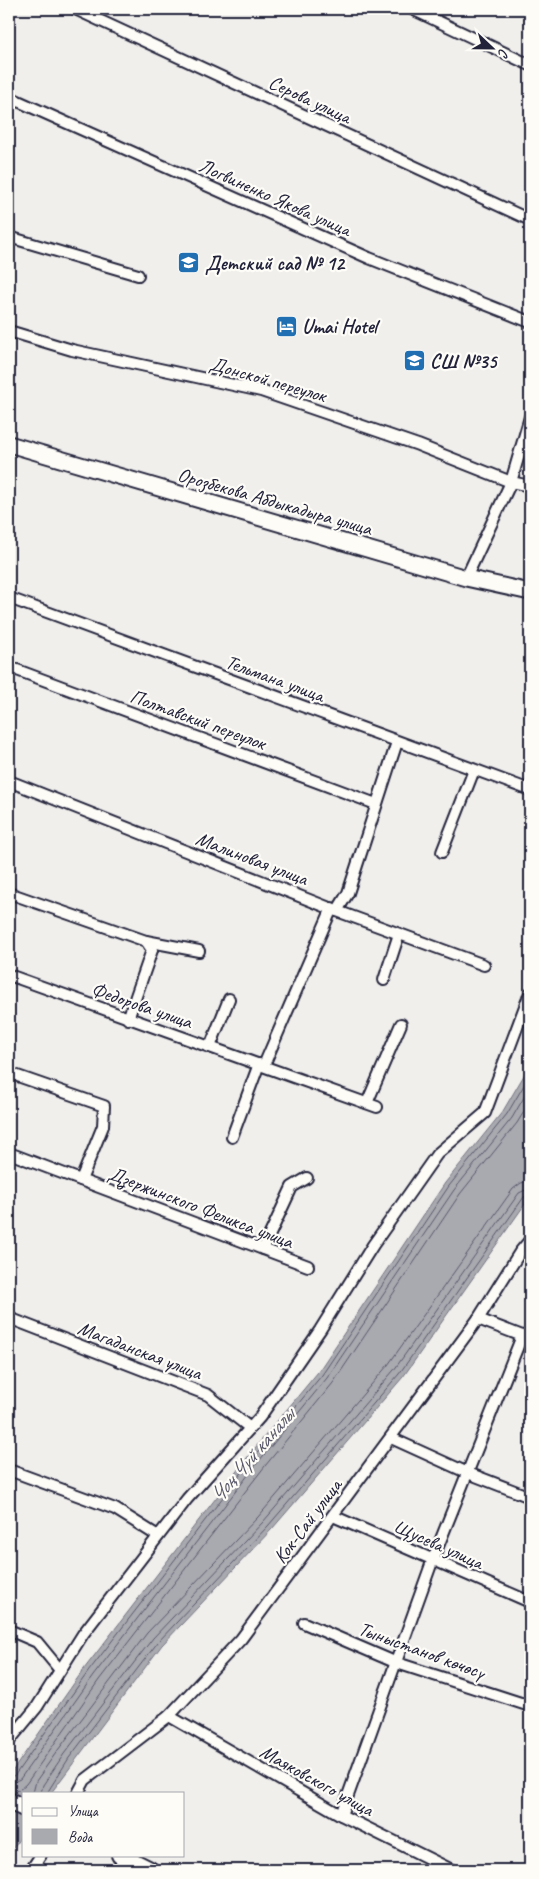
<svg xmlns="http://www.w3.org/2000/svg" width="539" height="1879" viewBox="0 0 539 1879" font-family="Caveat,sans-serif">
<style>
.water{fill:#a9a9b0;stroke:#737381}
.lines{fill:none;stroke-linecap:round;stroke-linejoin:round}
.shore{stroke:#58586a;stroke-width:1}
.street-casing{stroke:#22223b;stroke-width:14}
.secondary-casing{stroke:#22223b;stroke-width:19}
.primary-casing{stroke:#22223b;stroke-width:20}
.street{stroke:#fdfcf7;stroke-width:10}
.secondary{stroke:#fdfcf7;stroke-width:15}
.primary{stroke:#fdfcf7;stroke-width:16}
.labels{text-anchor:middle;stroke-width:4.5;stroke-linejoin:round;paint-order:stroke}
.street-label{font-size:20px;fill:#22223b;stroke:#fdfcf7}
.poi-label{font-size:20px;font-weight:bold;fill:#22223b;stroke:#fdfcf7;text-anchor:start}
.water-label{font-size:21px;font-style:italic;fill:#58586a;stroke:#fdfcf7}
</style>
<rect width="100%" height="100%" fill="#f0efec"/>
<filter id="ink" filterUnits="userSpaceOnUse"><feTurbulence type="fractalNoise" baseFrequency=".02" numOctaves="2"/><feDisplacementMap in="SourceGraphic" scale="10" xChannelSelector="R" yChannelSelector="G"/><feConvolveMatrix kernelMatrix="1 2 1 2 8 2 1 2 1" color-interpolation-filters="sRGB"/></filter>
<g filter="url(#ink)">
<path class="water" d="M 530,1065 L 530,1197 L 403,1377 L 272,1529 L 162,1645 L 51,1793 L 24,1793 L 24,1832 L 9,1854 L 9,1776 L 84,1669 L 250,1454 L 318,1372 L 445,1183 L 503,1111 Z"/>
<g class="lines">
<g class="shore">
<path d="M 9,1778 L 15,1775 L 88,1672 L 254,1457 L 322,1375 L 449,1186 L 507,1114 L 530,1075"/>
<path d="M 9,1784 L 20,1779 L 93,1676 L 259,1461 L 327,1378 L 454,1190 L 512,1118 L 530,1087"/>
<path d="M 9,1792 L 19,1790 L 26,1784 L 99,1680 L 265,1466 L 333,1383 L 460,1194 L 517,1123 L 530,1102"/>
<path d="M 33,1793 L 36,1781 L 58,1750 L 147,1633 L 258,1517 L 388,1365 L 513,1189 L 521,1183 L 530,1181"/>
<path d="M 41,1793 L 43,1785 L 64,1754 L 153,1638 L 263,1522 L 394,1370 L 519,1193 L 530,1188"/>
<path d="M 47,1793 L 69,1758 L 158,1642 L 268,1526 L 399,1374 L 524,1197 L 530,1195"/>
</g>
<defs>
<g id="street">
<path d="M 75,9 L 530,220"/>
<path d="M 412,9 L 530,65"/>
<path d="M 9,97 L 369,258 L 530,322"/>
<path d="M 9,237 L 138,275"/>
<path d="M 9,331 L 72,350 L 261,391 L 418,445 L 511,482 L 530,486"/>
<path d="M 466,578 L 511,482 L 530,417"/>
<path d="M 9,598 L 530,790"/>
<path d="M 9,667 L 376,804"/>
<path d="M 9,781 L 337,911 L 484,965"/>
<path d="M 442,852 L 474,770"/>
<path d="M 9,893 L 146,941 L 152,950 L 128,1019"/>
<path d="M 337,911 L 348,893 L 397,742"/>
<path d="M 146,941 L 199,951"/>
<path d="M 9,975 L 377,1107"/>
<path d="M 384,980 L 399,934"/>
<path d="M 210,1047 L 229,999"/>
<path d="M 264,1065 L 332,908"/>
<path d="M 9,1073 L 104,1106 L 103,1126 L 81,1180"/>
<path d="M 367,1103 L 401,1024"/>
<path d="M 232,1137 L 259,1064"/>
<path d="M 9,1153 L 308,1266"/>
<path d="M 263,1249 L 292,1187 L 307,1178"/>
<path d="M 9,1318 L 208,1395 L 250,1428"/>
<path d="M 478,1319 L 530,1339"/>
<path d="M 391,1438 L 468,1473 L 530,1497"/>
<path d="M 9,1470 L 115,1509 L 158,1536"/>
<path d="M 333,1516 L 530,1602"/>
<path d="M 304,1623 L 397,1663 L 530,1706"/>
<path d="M 9,1630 L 37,1642 L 60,1670"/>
<path d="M 169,1716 L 341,1815 L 452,1870"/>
<path d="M 9,1741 L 37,1707 L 83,1634 L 187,1499 L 260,1417 L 320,1330 L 373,1245 L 437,1154 L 485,1113 L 530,993"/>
<path d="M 78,1793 L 85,1780 L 169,1716 L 241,1639 L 478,1319 L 520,1252 L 530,1240"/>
<path d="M 341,1815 L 433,1559 L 522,1336"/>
<path d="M 31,1870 L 41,1855"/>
</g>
<path id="secondary" d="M 9,444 L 466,578 L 530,592"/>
<g id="primary">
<path d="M 9,1801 L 24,1808"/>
<path d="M 120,1855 L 150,1870"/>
</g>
</defs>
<use href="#street" class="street-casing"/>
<use href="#secondary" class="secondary-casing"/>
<use href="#primary" class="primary-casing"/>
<use href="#street" class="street"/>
<use href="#secondary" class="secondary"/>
<use href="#primary" class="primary"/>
</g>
</g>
<defs>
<symbol id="school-square" viewBox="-11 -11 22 22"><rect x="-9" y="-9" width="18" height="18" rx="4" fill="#1f6fb2" stroke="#fdfcf7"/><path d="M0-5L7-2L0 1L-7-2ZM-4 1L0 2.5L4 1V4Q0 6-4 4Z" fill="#fff"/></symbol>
<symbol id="hotel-square" viewBox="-11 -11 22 22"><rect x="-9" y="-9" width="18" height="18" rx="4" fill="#1f6fb2" stroke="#fdfcf7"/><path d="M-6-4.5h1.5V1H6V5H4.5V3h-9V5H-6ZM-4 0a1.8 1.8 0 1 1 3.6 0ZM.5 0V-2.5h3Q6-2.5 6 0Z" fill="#fff"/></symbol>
</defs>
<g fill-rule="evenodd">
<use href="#school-square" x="176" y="250" width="25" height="25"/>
<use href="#hotel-square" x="274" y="314" width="25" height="25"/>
<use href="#school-square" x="402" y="348" width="25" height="25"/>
</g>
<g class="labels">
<g class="street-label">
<text transform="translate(310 99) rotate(25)" y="7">Серова улица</text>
<text transform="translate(275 197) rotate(24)" y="7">Логвиненко Якова улица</text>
<text transform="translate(268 379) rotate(16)" y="7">Донской переулок</text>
<text transform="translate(275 501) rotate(16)" y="7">Орозбекова Абдыкадыра улица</text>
<text transform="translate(275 678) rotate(20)" y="7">Тельмана улица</text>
<text transform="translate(198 719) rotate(20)" y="7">Полтавский переулок</text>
<text transform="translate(252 858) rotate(21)" y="7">Малиновая улица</text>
<text transform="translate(142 1005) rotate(19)" y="7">Федорова улица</text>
<text transform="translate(201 1207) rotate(21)" y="7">Дзержинского Феликса улица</text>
<text transform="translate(140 1350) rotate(21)" y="7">Магаданская улица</text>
<text transform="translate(307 1521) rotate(-53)" y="7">Кок-Сай улица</text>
<text transform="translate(439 1544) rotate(24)" y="7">Щусева улица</text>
<text transform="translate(422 1650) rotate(20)" y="7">Тыныстанов көчөсү</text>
<text transform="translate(317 1780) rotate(29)" y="7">Маяковского улица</text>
</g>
<g class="poi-label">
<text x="205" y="270">Детский сад № 12</text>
<text x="302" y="333">Umai Hotel</text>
<text x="430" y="368">СШ №35</text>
</g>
<g class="water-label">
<text transform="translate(252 1455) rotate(-49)" y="7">Чоң Чүй каналы</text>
</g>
</g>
<rect width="539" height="1879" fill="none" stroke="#fdfcf7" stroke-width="30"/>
<rect x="15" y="15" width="509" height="1849" fill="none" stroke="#22223b" stroke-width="2" filter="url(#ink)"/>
<rect x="22" y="1792" width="162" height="65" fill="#fdfcf7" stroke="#a5a5ac"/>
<rect x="32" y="1808" width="25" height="8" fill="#fdfcf7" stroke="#a5a5ac"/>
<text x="68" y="1816" font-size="15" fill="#22223b">Улица</text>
<rect x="32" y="1829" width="25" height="15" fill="#a9a9b0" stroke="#a5a5ac"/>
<text x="68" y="1842" font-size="15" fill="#22223b">Вода</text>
<g transform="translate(492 48) rotate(112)" stroke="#fdfcf7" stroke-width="4" paint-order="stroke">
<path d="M0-4L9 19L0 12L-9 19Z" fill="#22223b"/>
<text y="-8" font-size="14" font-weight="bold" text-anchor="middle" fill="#22223b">С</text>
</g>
</svg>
